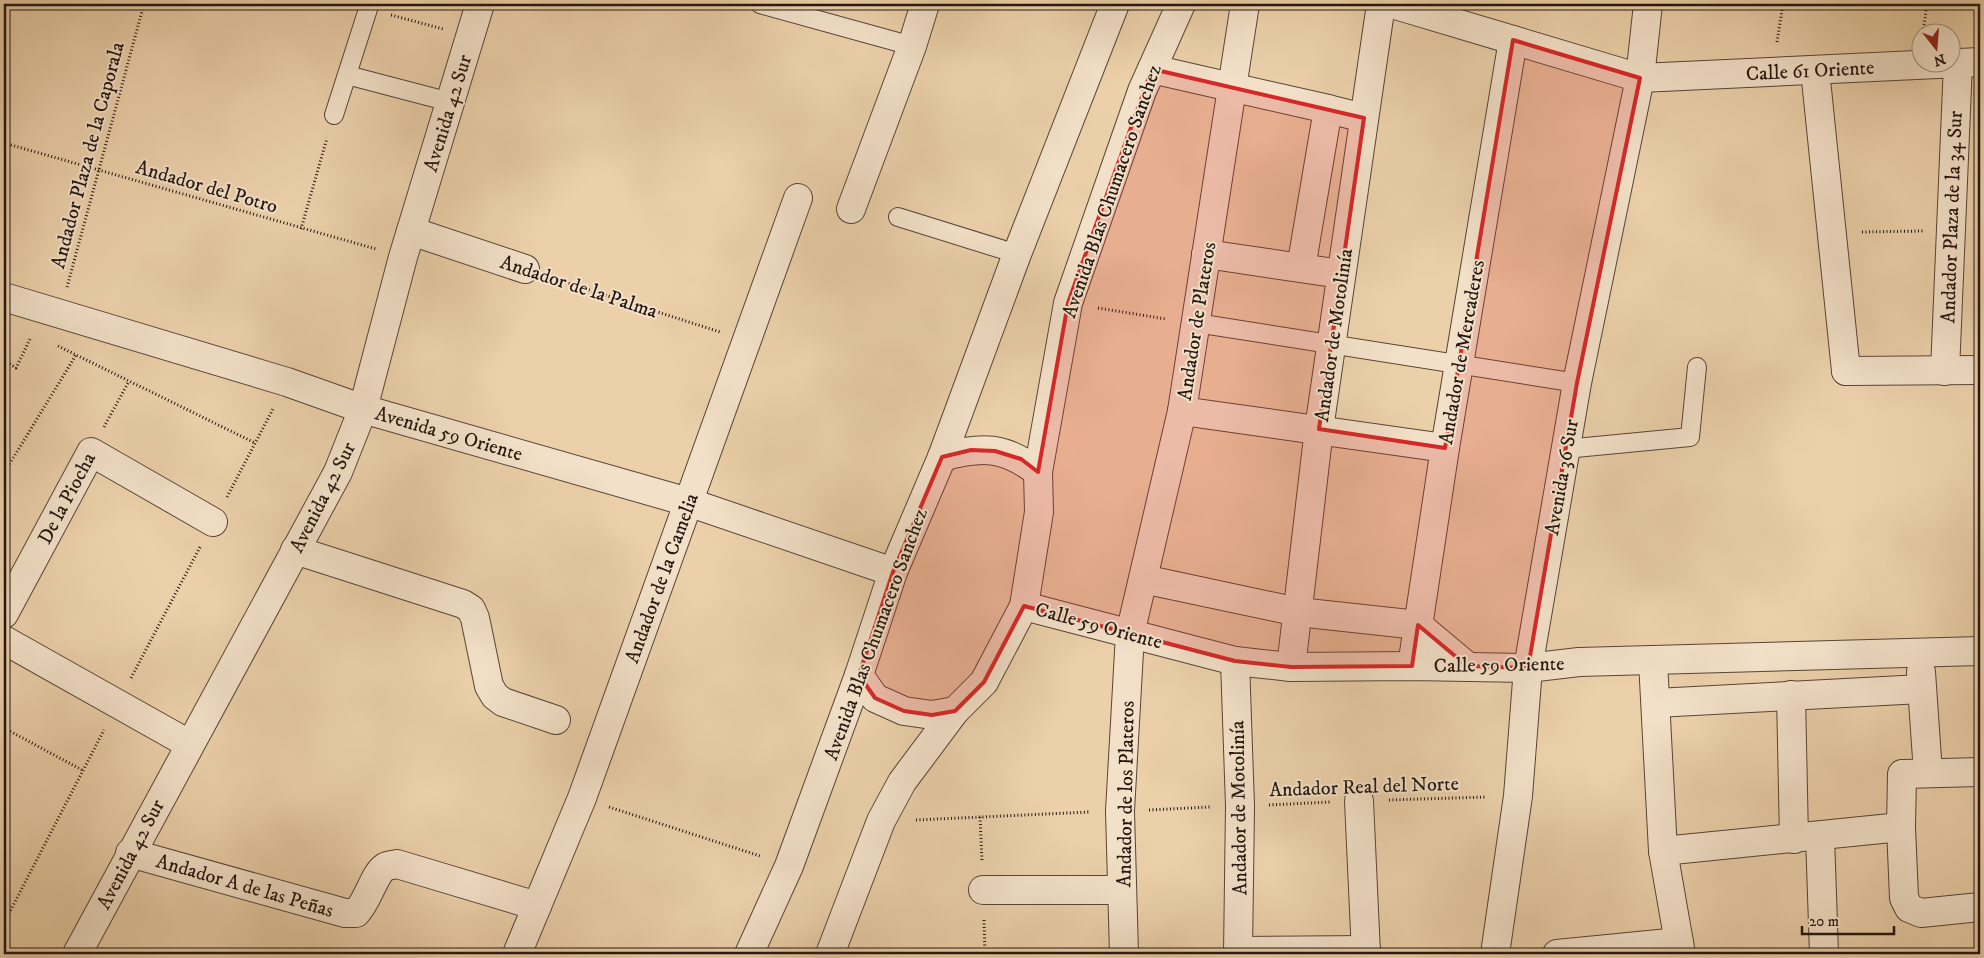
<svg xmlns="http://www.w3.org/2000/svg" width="1984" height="958" viewBox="0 0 1984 958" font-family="'IM FELL DW Pica',serif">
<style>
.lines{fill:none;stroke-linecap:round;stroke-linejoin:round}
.service-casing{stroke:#564536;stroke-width:20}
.pedestrian-casing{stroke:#564536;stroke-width:30}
.minor-casing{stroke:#564536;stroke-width:30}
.path{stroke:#251710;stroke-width:3;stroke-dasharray:1 2.5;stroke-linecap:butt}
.service{stroke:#f2e0c8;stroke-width:18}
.pedestrian{stroke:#f2e0c8;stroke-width:28}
.minor{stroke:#f2e0c8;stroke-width:28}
.marked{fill:#d62828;fill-opacity:0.2;stroke:#d62828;stroke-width:4;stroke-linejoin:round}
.labels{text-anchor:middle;stroke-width:4;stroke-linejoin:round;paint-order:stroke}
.street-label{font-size:20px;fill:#251710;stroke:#f2e0c8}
</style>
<rect width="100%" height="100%" fill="#ebd0aa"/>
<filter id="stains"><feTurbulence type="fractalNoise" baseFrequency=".004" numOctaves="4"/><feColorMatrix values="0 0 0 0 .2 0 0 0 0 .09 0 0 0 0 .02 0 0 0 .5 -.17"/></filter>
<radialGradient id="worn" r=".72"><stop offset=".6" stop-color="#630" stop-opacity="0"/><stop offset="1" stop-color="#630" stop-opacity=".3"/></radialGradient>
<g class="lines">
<defs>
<g id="service">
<path d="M 760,4 L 912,46"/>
<path d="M 347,75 L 450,102"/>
<path d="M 334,115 L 368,9"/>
<path d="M 898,217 L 1017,254"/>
<path d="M 1196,323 L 1577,383"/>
<path d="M 1565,449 L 1690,437 L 1697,367"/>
</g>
<g id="pedestrian">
<path d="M 1152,69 L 1328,109"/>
<path d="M 411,231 L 525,269"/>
<path d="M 1846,371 L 1980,370"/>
<path d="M 1904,774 L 1980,772"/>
</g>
<g id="minor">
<path d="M 1392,4 L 1640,78 L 1980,62"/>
<path d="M 1815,70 L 1846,371"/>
<path d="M 851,209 L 912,46 L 925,4"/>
<path d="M 1206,254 L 1341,274"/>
<path d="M 1301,268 L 1328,109 L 1364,118"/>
<path d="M 4,297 L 287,382 L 363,409 L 688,502 L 893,572"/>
<path d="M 1945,371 L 1958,63"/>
<path d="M 1182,411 L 1445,448"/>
<path d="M 942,457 C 982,446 1004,446 1038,472"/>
<path d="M 295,550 L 463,604 L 471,609 L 475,618 L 489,686 L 495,696 L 503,702 L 556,720"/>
<path d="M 1143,579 L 1298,612 L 1418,625 L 1467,666"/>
<path d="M 1024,606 L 1235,661 L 1291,667 L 1412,666 L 1528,668 L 1579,662 L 1980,651"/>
<path d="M 4,614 L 91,452 L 213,522"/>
<path d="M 4,640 L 189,744"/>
<path d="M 1235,661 L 1240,806 L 1238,954"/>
<path d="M 1653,661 L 1663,851 L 1681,954"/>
<path d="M 1412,666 L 1445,448 L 1513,40"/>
<path d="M 1291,667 L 1319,429 L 1381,4"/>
<path d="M 1921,672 L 1928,773"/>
<path d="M 859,675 L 875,698 L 904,711 L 932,715 L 955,711"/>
<path d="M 1791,695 L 1794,839"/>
<path d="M 1656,703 L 1922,689"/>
<path d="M 1902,774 L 1901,827 L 1904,898 L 1909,908 L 1921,913 L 1980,907"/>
<path d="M 1359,801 L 1366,954"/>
<path d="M 1820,836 L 1824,954"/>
<path d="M 1663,851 L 1901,827"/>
<path d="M 130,853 L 345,913 L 356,913 C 368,901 374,874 385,867 C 388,865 394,865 397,864 L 537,906"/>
<path d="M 983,890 L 1122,890"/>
<path d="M 1238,951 L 1366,950"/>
<path d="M 77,954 L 338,472 L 363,409 L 403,257 L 480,4"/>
<path d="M 517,954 L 582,798 L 798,198"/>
<path d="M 749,954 L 789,866 L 859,675 L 893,572 L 942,457 L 1017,254 L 1115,4"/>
<path d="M 830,954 L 881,821 L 902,782 L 955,711 L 984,682 L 1024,606 L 1039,512 L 1038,472 L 1068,303 L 1142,91 L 1181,4"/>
<path d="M 1124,954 L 1120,811 L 1130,634 L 1182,411 L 1245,4"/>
<path d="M 1495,954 L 1518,796 L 1528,668 L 1577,383 L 1640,78 L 1648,4"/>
<path d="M 1557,954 L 1679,942"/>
</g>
</defs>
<use href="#service" class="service-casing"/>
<use href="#pedestrian" class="pedestrian-casing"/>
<use href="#minor" class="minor-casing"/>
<g class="path">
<path d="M 391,15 L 443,29"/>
<path d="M 1923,32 L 1927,4"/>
<path d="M 1777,42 L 1783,4"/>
<path d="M 4,143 L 376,249"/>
<path d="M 301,229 L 327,138"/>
<path d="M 1862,232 L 1923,231"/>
<path d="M 552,278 L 720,332"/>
<path d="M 67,287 L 144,4"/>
<path d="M 1098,308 L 1166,319"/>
<path d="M 58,346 L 255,443"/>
<path d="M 4,360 L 16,368 L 31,337"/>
<path d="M 104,427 L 129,381"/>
<path d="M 4,473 L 76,355"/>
<path d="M 227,497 L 274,407"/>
<path d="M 131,678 L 200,547"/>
<path d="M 4,728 L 82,770"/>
<path d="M 1389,800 L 1487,797"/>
<path d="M 1269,805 L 1330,802"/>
<path d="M 609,807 L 760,856"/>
<path d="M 1149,810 L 1210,807"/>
<path d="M 980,817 L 982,861"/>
<path d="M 916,820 L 1090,812"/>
<path d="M 984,920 L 985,954"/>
<path d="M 4,923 L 104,730"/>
</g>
<use href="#service" class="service"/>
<use href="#pedestrian" class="pedestrian"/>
<use href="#minor" class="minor"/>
</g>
<path class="marked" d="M 1513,40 L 1640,78 L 1577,383 L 1528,668 L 1467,666 L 1418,625 L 1412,666 L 1291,667 L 1235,661 L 1024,606 L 984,682 L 955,711 L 932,715 L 904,711 L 875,698 L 859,675 L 893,572 L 942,457 L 971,450 L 995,451 L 1021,459 L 1038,472 L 1068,303 L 1152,69 L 1364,118 L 1319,429 L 1445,448 Z"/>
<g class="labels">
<g class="street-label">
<text transform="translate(1810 70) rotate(-3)" y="7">Calle 61 Oriente</text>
<text transform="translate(447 113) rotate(-73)" y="7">Avenida 42 Sur</text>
<text transform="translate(87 155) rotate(-75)" y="7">Andador Plaza de la Caporala</text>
<text transform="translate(207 186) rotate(16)" y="7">Andador del Potro</text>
<text transform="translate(1111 191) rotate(-71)" y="7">Avenida Blas Chumacero Sanchez</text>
<text transform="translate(1951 217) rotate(-88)" y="7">Andador Plaza de la 34 Sur</text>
<text transform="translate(579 286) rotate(18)" y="7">Andador de la Palma</text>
<text transform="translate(1196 321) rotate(-81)" y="7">Andador de Plateros</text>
<text transform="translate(1333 335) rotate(-82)" y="7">Andador de Motolinía</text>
<text transform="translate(1461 352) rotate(-80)" y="7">Andador de Mercaderes</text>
<text transform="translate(449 433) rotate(16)" y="7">Avenida 59 Oriente</text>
<text transform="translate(1561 477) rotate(-80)" y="7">Avenida 36 Sur</text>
<text transform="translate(322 497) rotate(-63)" y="7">Avenida 42 Sur</text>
<text transform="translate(66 498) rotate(-62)" y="7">De la Piocha</text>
<text transform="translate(661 578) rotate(-70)" y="7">Andador de la Camelia</text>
<text transform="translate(1099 625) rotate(15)" y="7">Calle 59 Oriente</text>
<text transform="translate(875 634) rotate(-70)" y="7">Avenida Blas Chumacero Sanchez</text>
<text transform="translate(1499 664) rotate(-1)" y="7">Calle 59 Oriente</text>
<text transform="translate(1364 786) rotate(-2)" y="7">Andador Real del Norte</text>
<text transform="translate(1125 794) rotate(-89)" y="7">Andador de los Plateros</text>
<text transform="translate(1238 808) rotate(-91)" y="7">Andador de Motolinía</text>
<text transform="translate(130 854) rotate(-62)" y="7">Avenida 42 Sur</text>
<text transform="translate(245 885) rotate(16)" y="7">Andador A de las Peñas</text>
</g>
</g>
<rect width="1984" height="958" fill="none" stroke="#ebd0aa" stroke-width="20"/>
<rect x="5" y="5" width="1974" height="948" fill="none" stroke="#251710" stroke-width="2.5"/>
<rect x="10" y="10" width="1964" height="938" fill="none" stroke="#251710"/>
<g transform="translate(1936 48) rotate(163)"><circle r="24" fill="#f2e0c8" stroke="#a0907e"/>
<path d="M0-4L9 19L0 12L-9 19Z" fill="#8f2418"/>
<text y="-8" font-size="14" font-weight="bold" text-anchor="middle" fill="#251710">N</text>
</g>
<path d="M1802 926v8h92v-8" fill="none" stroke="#251710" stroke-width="2.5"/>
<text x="1809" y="926" font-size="15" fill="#251710" stroke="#f2e0c8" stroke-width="4" paint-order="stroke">20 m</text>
<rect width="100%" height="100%" filter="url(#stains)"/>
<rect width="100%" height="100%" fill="url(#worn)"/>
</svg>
